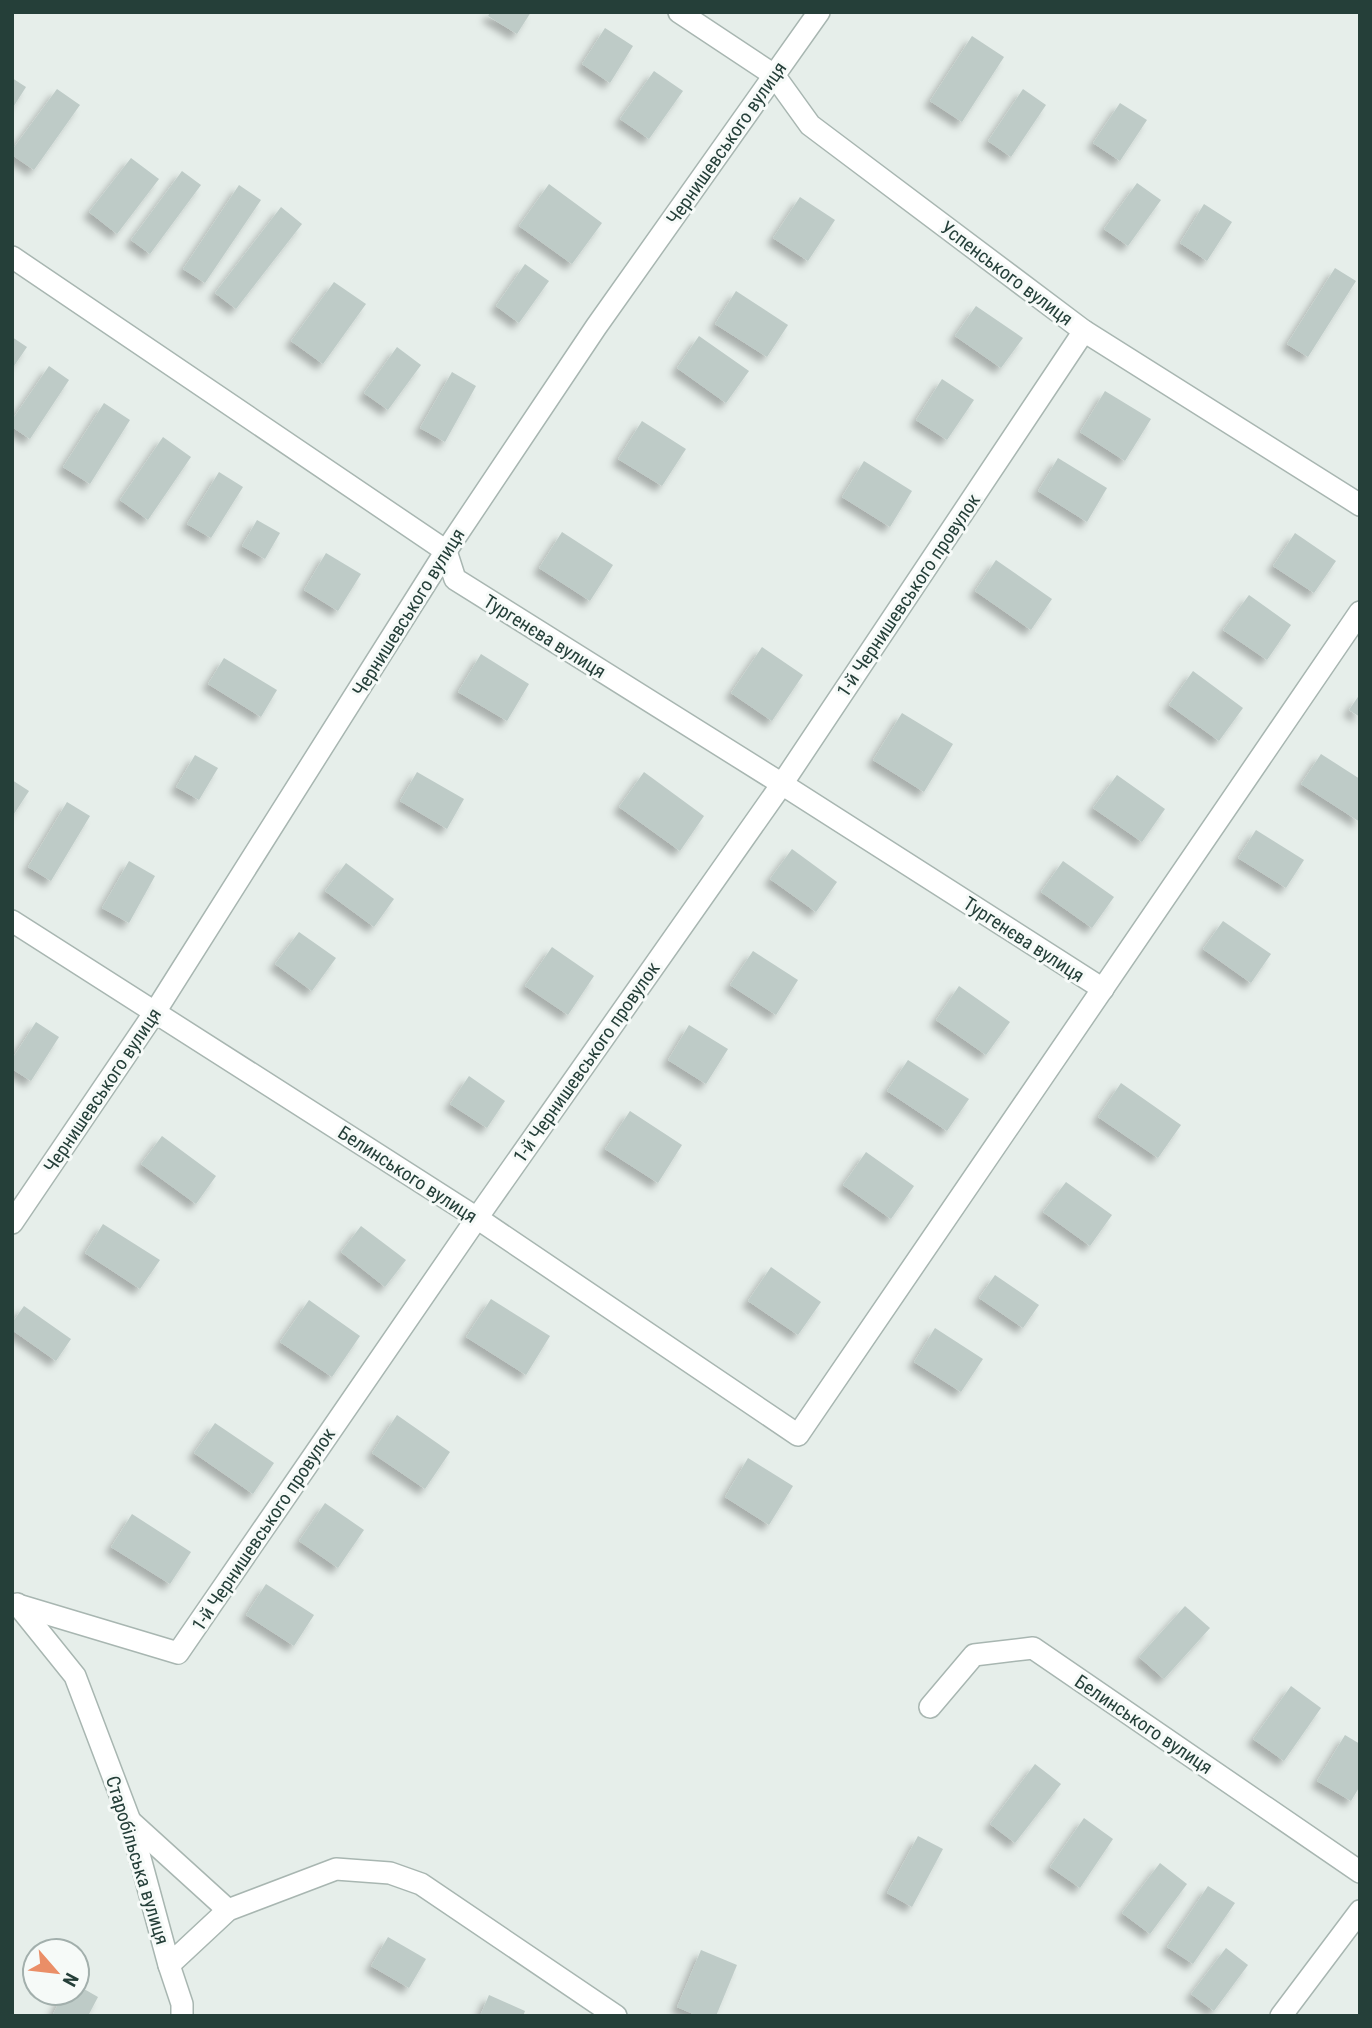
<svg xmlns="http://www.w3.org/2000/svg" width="1372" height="2028" viewBox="0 0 1372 2028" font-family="'Roboto Condensed',sans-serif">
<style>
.building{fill:#becbc7;filter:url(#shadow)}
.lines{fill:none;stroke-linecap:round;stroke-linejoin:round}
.minor-casing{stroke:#a8b6b1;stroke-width:24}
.minor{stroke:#fff;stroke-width:21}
.labels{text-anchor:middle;stroke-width:6;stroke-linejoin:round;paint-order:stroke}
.street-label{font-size:19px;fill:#253f39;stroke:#f6faf8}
</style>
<defs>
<filter id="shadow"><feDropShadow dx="-6" dy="6" stdDeviation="3.5" flood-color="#0004"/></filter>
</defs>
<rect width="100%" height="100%" fill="#e6eeea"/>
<g class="building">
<path d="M 490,12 L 531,12 L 517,34 L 488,16 Z"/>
<path d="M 605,28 L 633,46 L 610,83 L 582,64 Z"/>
<path d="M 972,36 L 1004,57 L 962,122 L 930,101 Z"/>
<path d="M 654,71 L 683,91 L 649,139 L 620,119 Z"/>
<path d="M 12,78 L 26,87 L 12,109 Z"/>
<path d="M 57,89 L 80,105 L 34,170 L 12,155 L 12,150 Z"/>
<path d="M 1023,89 L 1046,105 L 1011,157 L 988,141 Z"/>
<path d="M 1120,103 L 1147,120 L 1120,161 L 1093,143 Z"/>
<path d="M 131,158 L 159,179 L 117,234 L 89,212 Z"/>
<path d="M 182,171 L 201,185 L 150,254 L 131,240 Z"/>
<path d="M 1137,183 L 1161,200 L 1128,246 L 1104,229 Z"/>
<path d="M 549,184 L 602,223 L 572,264 L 519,226 Z"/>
<path d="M 239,185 L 261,200 L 205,283 L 183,269 Z"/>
<path d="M 800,197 L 835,220 L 808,261 L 773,238 Z"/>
<path d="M 1204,204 L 1232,222 L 1207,261 L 1180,243 Z"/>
<path d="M 281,207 L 302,224 L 236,309 L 215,293 Z"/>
<path d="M 525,264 L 549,281 L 519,323 L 496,306 Z"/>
<path d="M 1335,268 L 1356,281 L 1308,357 L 1287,344 Z"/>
<path d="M 334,282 L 366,304 L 323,364 L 291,341 Z"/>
<path d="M 736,291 L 788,325 L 767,357 L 715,324 Z"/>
<path d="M 976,306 L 1023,338 L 1001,368 L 955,336 Z"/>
<path d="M 699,336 L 749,371 L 726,403 L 677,368 Z"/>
<path d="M 12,337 L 27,347 L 12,369 Z"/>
<path d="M 397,347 L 421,365 L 388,410 L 364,393 Z"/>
<path d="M 49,366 L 69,380 L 30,439 L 12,427 L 12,420 Z"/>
<path d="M 452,372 L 476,386 L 445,442 L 420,428 Z"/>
<path d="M 942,379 L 974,400 L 947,440 L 916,420 Z"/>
<path d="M 1105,391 L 1151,419 L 1125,461 L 1080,432 Z"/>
<path d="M 104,403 L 130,420 L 90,484 L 63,467 Z"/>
<path d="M 642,421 L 686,449 L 662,486 L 618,459 Z"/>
<path d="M 163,437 L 191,457 L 148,520 L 120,500 Z"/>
<path d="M 1058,458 L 1107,488 L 1087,522 L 1038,491 Z"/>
<path d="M 864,461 L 912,491 L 890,527 L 842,497 Z"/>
<path d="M 219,472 L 243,487 L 211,538 L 187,524 Z"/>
<path d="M 257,520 L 280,533 L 265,559 L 242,546 Z"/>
<path d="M 562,532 L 613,565 L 590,601 L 539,568 Z"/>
<path d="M 1295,533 L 1336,561 L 1314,593 L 1273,566 Z"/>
<path d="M 326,553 L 361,574 L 338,611 L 304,590 Z"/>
<path d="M 996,560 L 1052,599 L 1031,630 L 975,591 Z"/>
<path d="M 1249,595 L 1291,625 L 1267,660 L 1223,630 Z"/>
<path d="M 762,647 L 803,675 L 772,721 L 731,693 Z"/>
<path d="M 481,654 L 529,684 L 507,721 L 458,692 Z"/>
<path d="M 224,658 L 277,690 L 261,717 L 208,684 Z"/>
<path d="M 1193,671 L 1243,708 L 1219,741 L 1169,705 Z"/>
<path d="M 1360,694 L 1360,717 L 1349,710 Z"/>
<path d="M 902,713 L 953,744 L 924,792 L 873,760 Z"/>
<path d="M 1321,754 L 1360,779 L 1360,822 L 1301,784 Z"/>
<path d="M 195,755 L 218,768 L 199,800 L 176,787 Z"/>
<path d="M 417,772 L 464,799 L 447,829 L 400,801 Z"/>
<path d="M 644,772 L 704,816 L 680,851 L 619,807 Z"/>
<path d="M 1117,775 L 1165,809 L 1142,842 L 1093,808 Z"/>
<path d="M 12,780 L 29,791 L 12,817 Z"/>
<path d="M 67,802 L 90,816 L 51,881 L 28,867 Z"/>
<path d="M 1256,830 L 1304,860 L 1286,888 L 1238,858 Z"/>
<path d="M 792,849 L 837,882 L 816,912 L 770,879 Z"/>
<path d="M 129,861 L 155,876 L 129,923 L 102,908 Z"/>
<path d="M 1063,861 L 1114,897 L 1092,928 L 1041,892 Z"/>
<path d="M 346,863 L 394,899 L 374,927 L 325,891 Z"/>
<path d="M 1223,921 L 1271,954 L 1251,983 L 1203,949 Z"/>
<path d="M 299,932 L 336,958 L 312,991 L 275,964 Z"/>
<path d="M 552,947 L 594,976 L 568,1015 L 525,986 Z"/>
<path d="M 753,951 L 798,980 L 776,1015 L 730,985 Z"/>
<path d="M 959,986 L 1010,1022 L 986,1055 L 936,1020 Z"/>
<path d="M 36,1022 L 59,1037 L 31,1081 L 12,1069 L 12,1059 Z"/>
<path d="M 689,1025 L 728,1049 L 706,1084 L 668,1060 Z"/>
<path d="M 908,1060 L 969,1099 L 947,1131 L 887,1091 Z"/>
<path d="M 469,1076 L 505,1101 L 487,1128 L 450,1104 Z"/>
<path d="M 1121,1083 L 1181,1125 L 1158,1158 L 1098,1117 Z"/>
<path d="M 630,1111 L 682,1145 L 658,1183 L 605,1149 Z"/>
<path d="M 162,1136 L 216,1176 L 196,1204 L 141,1164 Z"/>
<path d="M 866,1152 L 914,1186 L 891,1219 L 843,1185 Z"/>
<path d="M 1066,1182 L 1112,1215 L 1090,1246 L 1043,1212 Z"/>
<path d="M 103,1224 L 160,1260 L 140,1289 L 85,1253 Z"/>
<path d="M 361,1226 L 406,1260 L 385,1287 L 341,1252 Z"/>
<path d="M 771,1267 L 821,1302 L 798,1335 L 748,1301 Z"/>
<path d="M 995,1275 L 1039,1305 L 1023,1328 L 979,1298 Z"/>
<path d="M 491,1299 L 550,1336 L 526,1375 L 466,1337 Z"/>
<path d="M 309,1300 L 360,1336 L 332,1377 L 280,1342 Z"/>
<path d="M 24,1306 L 71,1339 L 56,1361 L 12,1330 L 12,1323 Z"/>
<path d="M 935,1328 L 983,1359 L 961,1392 L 914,1362 Z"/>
<path d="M 397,1415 L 450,1452 L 425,1489 L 372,1453 Z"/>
<path d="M 215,1423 L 274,1463 L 253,1494 L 194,1453 Z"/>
<path d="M 748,1458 L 793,1486 L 769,1525 L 725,1497 Z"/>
<path d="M 325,1503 L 364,1530 L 338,1568 L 299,1541 Z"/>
<path d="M 132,1514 L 191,1552 L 170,1584 L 111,1547 Z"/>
<path d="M 266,1584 L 314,1615 L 294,1646 L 246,1615 Z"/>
<path d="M 1185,1606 L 1210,1628 L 1164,1679 L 1139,1657 Z"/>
<path d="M 1291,1686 L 1321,1708 L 1284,1761 L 1253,1739 Z"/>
<path d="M 1345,1735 L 1360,1744 L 1360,1786 L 1351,1801 L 1317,1781 Z"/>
<path d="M 1035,1764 L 1061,1784 L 1015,1843 L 990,1824 Z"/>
<path d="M 1084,1818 L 1113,1839 L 1080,1888 L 1050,1867 Z"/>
<path d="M 918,1836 L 943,1849 L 912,1907 L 887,1893 Z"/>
<path d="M 1160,1863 L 1187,1884 L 1150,1934 L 1122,1913 Z"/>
<path d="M 1208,1886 L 1235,1903 L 1193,1964 L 1167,1947 Z"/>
<path d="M 388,1937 L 426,1959 L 409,1988 L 371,1966 Z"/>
<path d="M 1226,1948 L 1248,1965 L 1214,2011 L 1191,1994 Z"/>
<path d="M 701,1950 L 737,1965 L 716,2016 L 698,2016 L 677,2007 Z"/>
<path d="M 77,1985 L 98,1997 L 88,2016 L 52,2016 L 64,1993 L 77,1993 Z"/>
<path d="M 489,1995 L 525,2011 L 523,2016 L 480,2016 Z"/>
</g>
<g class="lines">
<defs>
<g id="minor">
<path d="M 679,12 L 774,75 L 810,125 L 1084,331 L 1360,505"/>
<path d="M 12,257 L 446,551 L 455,579 L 782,784 L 1103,989"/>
<path d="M 12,921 L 477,1218 L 798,1435 L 1360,612"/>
<path d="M 12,1223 L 155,1012 L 446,551 L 596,327 L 819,12"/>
<path d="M 17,1604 L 75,1676 L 130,1821 L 169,1965 L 228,1910 L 336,1869 L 390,1873 L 421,1884 L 616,2016"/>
<path d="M 18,1605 L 178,1653 L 477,1218 L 782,784 L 1084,331"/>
<path d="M 930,1707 L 974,1655 L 1033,1648 L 1360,1872"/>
<path d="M 130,1821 L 228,1910"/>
<path d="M 169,1965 L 182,2004 L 182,2016"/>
<path d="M 1281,2016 L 1360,1911"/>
</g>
</defs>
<use href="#minor" class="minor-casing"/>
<use href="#minor" class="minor"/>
</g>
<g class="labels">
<g class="street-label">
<text transform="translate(726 143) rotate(-55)" y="7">Чернишевського вулиця</text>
<text transform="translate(1007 273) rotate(37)" y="7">Успенського вулиця</text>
<text transform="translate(908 595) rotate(-56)" y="7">1-й Чернишевського провулок</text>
<text transform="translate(408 612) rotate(-58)" y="7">Чернишевського вулиця</text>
<text transform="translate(545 636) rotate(32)" y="7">Тургенєва вулиця</text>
<text transform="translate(1024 939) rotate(33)" y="7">Тургенєва вулиця</text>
<text transform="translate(586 1062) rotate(-55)" y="7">1-й Чернишевського провулок</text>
<text transform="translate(102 1090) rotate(-56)" y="7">Чернишевського вулиця</text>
<text transform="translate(408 1174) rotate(33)" y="7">Белинського вулиця</text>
<text transform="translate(263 1529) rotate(-56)" y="7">1-й Чернишевського провулок</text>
<text transform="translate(1144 1724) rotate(34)" y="7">Белинського вулиця</text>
<text transform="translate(138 1860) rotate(73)" y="7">Старобільська вулиця</text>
</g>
</g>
<rect width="1372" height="2028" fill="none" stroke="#253f39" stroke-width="28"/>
<g transform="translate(56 1972) rotate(118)"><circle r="33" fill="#f6faf8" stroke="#a2afac" stroke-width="2"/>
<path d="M0-5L12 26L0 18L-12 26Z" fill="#ea8e67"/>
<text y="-10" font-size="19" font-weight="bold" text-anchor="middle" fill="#253f39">N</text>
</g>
</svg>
